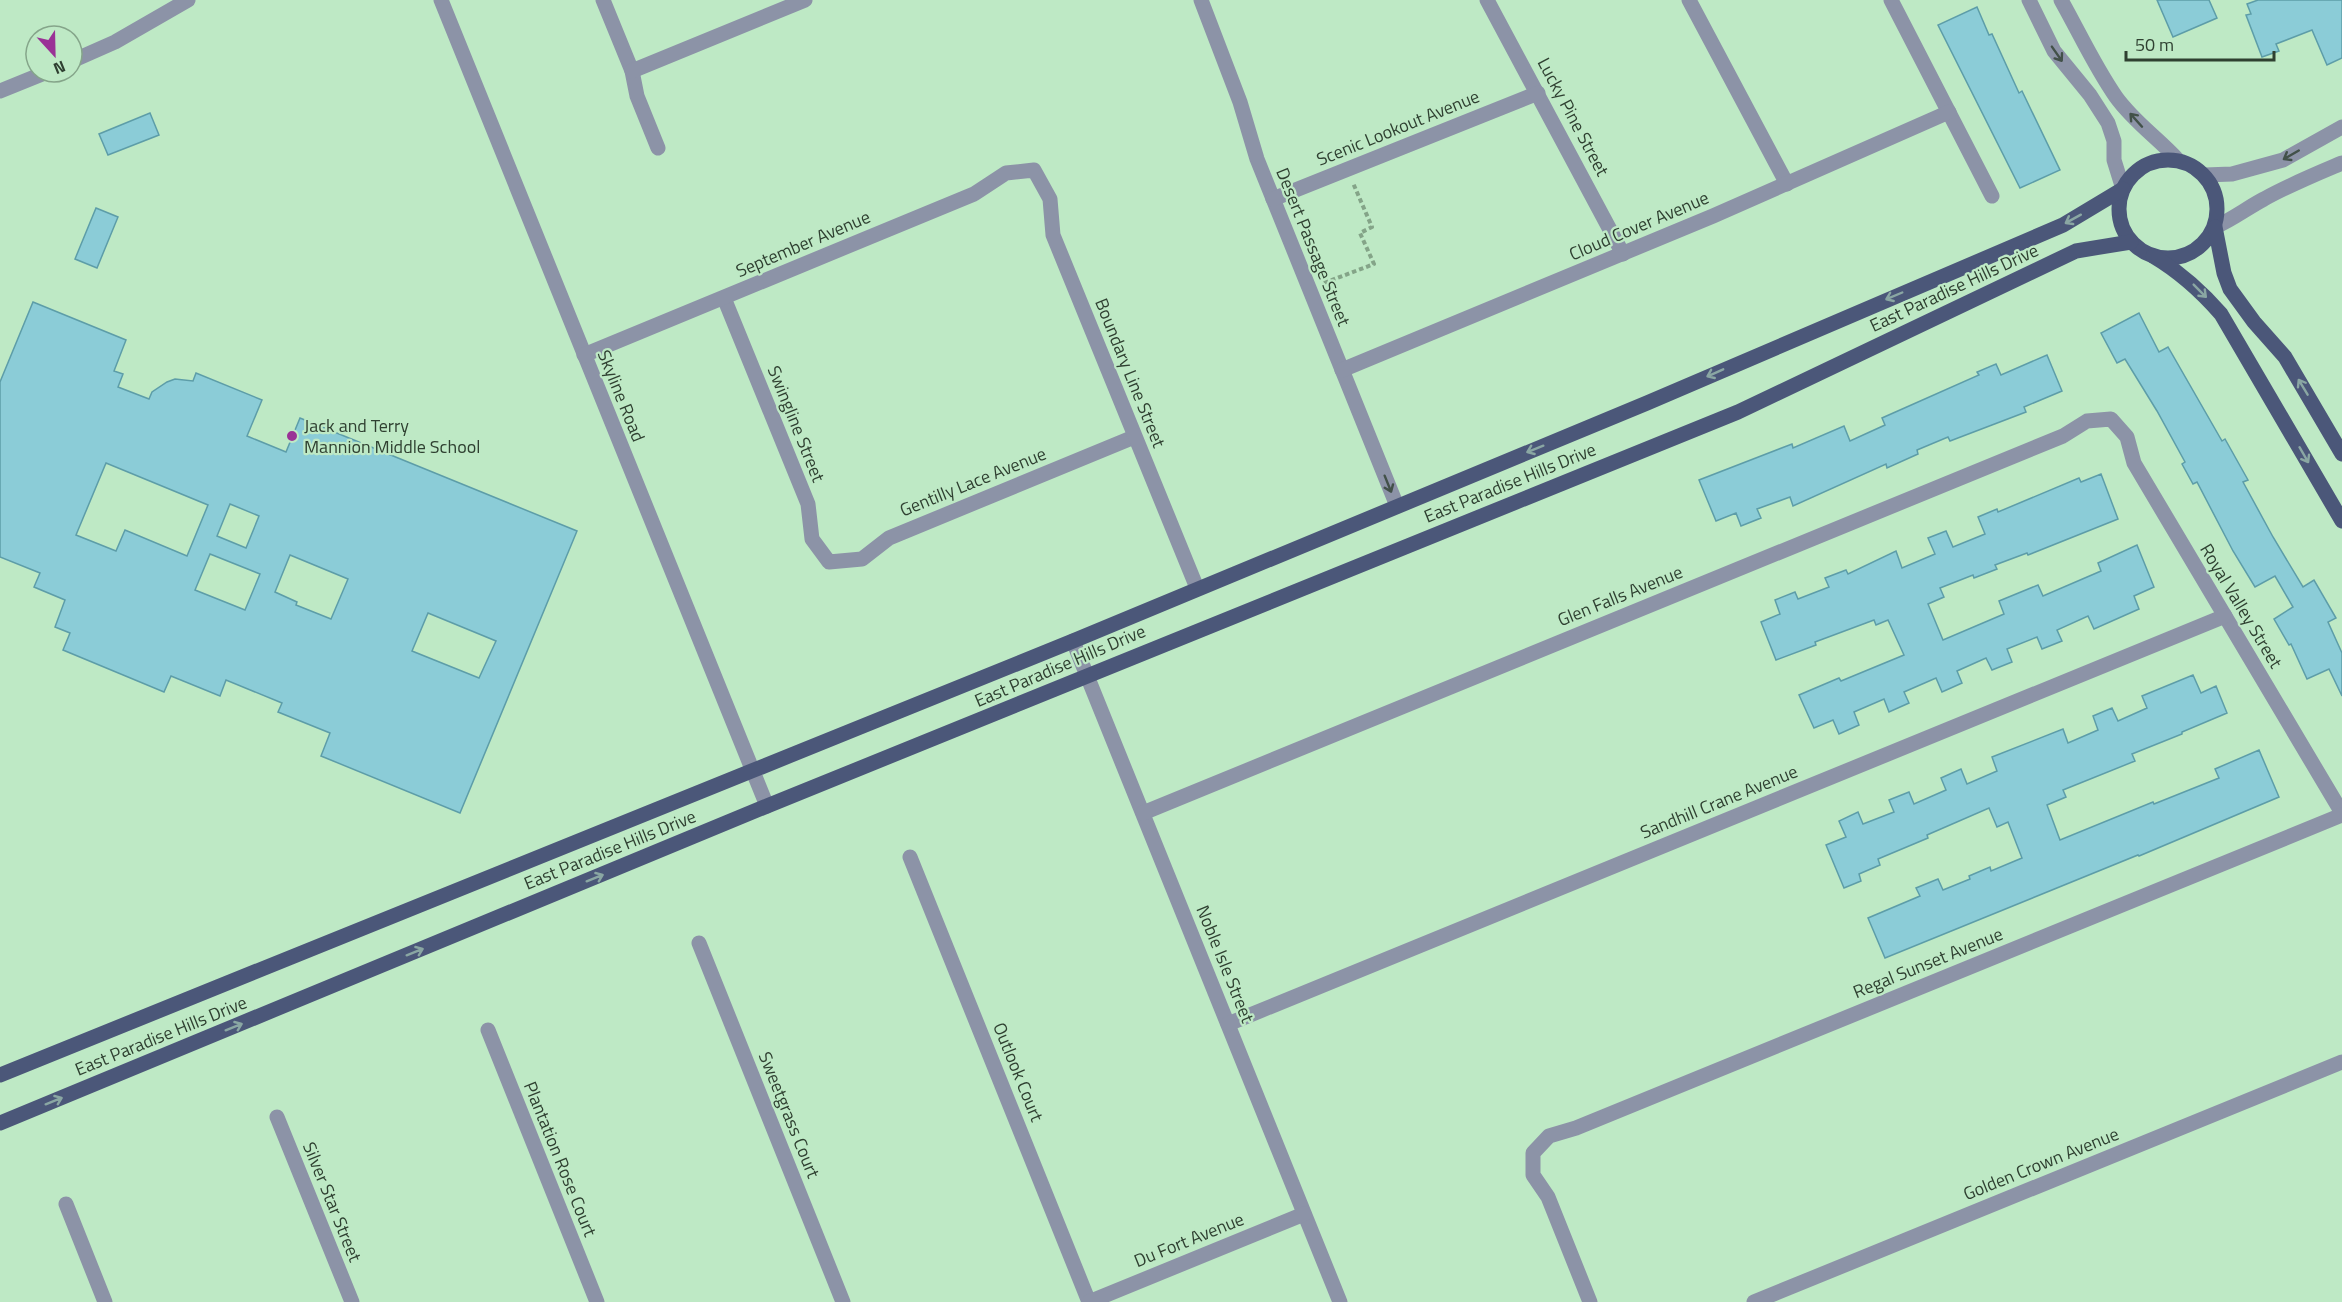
<svg xmlns="http://www.w3.org/2000/svg" width="2342" height="1302" viewBox="0 0 2342 1302" font-family="'Titillium Web',sans-serif">
<style>
.building{fill:#8bccd7;stroke:#5d9da8;stroke-width:1.5;fill-rule:evenodd}
.lines{fill:none;stroke-linecap:round;stroke-linejoin:round}
.path{stroke:#84a488;stroke-width:4;stroke-dasharray:4.5 3;stroke-linecap:butt}
.minor{stroke:#8c93a7;stroke-width:15}
.major{stroke:#4b5779;stroke-width:15}
.oneway{stroke:#425149}
.oneway2{stroke:#8aa7a3}
.poi-dot{fill:#9a3296;stroke:#bee9c5;stroke-width:2}
.labels{text-anchor:middle;stroke-width:4.5;stroke-linejoin:round;paint-order:stroke}
.street-label{font-size:18px;fill:#2f4031;stroke:#bee9c5}
.poi-label{font-size:18px;fill:#2f4031;stroke:#bee9c5;text-anchor:start}
</style>
<rect width="100%" height="100%" fill="#bee9c5"/>
<g class="building">
<path d="M 2157,0 L 2209,0 L 2217,18 L 2173,37 Z"/>
<path d="M 2258,0 L 2342,0 L 2342,58 L 2327,65 L 2312,30 L 2276,44 L 2279,51 L 2262,57 L 2246,15 L 2251,14 L 2247,4 Z"/>
<path d="M 1977,7 L 1989,35 L 1992,34 L 2019,93 L 2022,91 L 2060,170 L 2020,188 L 1938,25 Z"/>
<path d="M 150,113 L 159,135 L 108,155 L 99,134 Z"/>
<path d="M 96,208 L 118,217 L 97,268 L 75,259 Z"/>
<path d="M 33,302 L 126,340 L 114,371 L 123,374 L 118,387 L 149,399 L 152,392 L 167,382 L 175,379 L 193,381 L 196,373 L 262,400 L 247,436 L 286,452 L 300,418 L 577,531 L 460,813 L 321,756 L 330,733 L 278,712 L 282,703 L 226,680 L 220,696 L 171,676 L 164,692 L 63,650 L 70,633 L 55,627 L 65,600 L 34,587 L 40,573 L 0,557 L 0,382 ZM 106,463 L 208,505 L 187,556 L 125,530 L 116,551 L 76,535 ZM 230,504 L 259,516 L 246,548 L 217,536 ZM 210,554 L 260,574 L 245,610 L 195,590 ZM 290,555 L 348,579 L 331,619 L 296,605 L 297,602 L 275,592 ZM 428,613 L 496,641 L 479,678 L 412,651 Z"/>
<path d="M 2139,313 L 2159,352 L 2168,347 L 2222,441 L 2225,439 L 2248,480 L 2243,482 L 2273,537 L 2303,587 L 2314,580 L 2336,618 L 2328,622 L 2342,653 L 2342,696 L 2329,669 L 2307,679 L 2291,644 L 2289,645 L 2274,619 L 2293,607 L 2275,576 L 2255,587 L 2233,551 L 2197,482 L 2193,484 L 2182,464 L 2185,462 L 2157,411 L 2125,359 L 2117,363 L 2101,333 Z"/>
<path d="M 2047,355 L 2062,391 L 2024,407 L 2026,412 L 1950,441 L 1948,437 L 1917,450 L 1918,454 L 1887,468 L 1886,464 L 1793,506 L 1790,497 L 1757,509 L 1761,518 L 1741,526 L 1736,513 L 1716,521 L 1699,480 L 1792,444 L 1793,448 L 1844,426 L 1850,441 L 1885,425 L 1882,418 L 1979,375 L 1977,372 L 1996,364 L 2001,375 Z"/>
<path d="M 2101,474 L 2118,519 L 2028,555 L 2027,553 L 1995,565 L 1997,569 L 1974,578 L 1973,575 L 1940,588 L 1944,597 L 1928,604 L 1943,640 L 2004,614 L 1999,601 L 2038,585 L 2043,596 L 2101,571 L 2098,563 L 2137,545 L 2154,587 L 2134,596 L 2139,609 L 2094,629 L 2088,616 L 2057,630 L 2062,641 L 2042,649 L 2037,637 L 2007,649 L 2012,662 L 1992,670 L 1986,658 L 1957,671 L 1962,683 L 1942,692 L 1936,678 L 1904,692 L 1909,703 L 1889,712 L 1884,699 L 1854,712 L 1859,725 L 1839,734 L 1833,720 L 1814,728 L 1799,695 L 1839,678 L 1841,681 L 1904,655 L 1888,620 L 1876,625 L 1874,620 L 1815,642 L 1816,645 L 1776,660 L 1761,622 L 1780,614 L 1775,600 L 1795,592 L 1798,599 L 1829,587 L 1825,578 L 1846,570 L 1848,574 L 1896,551 L 1902,568 L 1935,554 L 1928,538 L 1946,531 L 1953,547 L 1985,534 L 1978,517 L 1997,509 L 1998,512 L 2079,478 L 2081,482 Z"/>
<path d="M 2193,675 L 2201,693 L 2216,686 L 2227,713 L 2182,732 L 2182,734 L 2132,754 L 2135,761 L 2063,790 L 2066,797 L 2047,805 L 2060,840 L 2153,802 L 2154,804 L 2219,778 L 2215,769 L 2259,750 L 2279,797 L 2139,856 L 2138,855 L 1885,958 L 1868,918 L 1920,896 L 1916,888 L 1938,879 L 1943,890 L 1970,879 L 1969,876 L 1990,867 L 1991,871 L 2022,858 L 2008,822 L 1997,827 L 1989,808 L 1927,835 L 1928,838 L 1878,859 L 1880,865 L 1859,874 L 1861,881 L 1844,888 L 1826,845 L 1846,837 L 1839,821 L 1858,812 L 1863,824 L 1894,812 L 1889,800 L 1909,792 L 1914,804 L 1946,790 L 1941,778 L 1961,769 L 1967,784 L 1997,771 L 1992,757 L 2063,729 L 2068,743 L 2098,730 L 2093,716 L 2112,708 L 2118,721 L 2147,708 L 2142,696 Z"/>
</g>
<g class="lines">
<path class="path" d="M 1324,283 L 1374,264 L 1360,233 L 1372,227 L 1353,183"/>
<g class="minor">
<path d="M 441,0 L 767,806"/>
<path d="M 603,0 L 632,71 L 637,96 L 658,148"/>
<path d="M 1201,0 L 1240,102 L 1257,159 L 1397,506"/>
<path d="M 1487,0 L 1623,254"/>
<path d="M 1689,0 L 1787,184"/>
<path d="M 1891,0 L 1992,196"/>
<path d="M 2029,0 L 2054,51 L 2090,95 L 2108,123 L 2114,141 L 2114,160 L 2123,189"/>
<path d="M 2061,0 C 2079,32 2095,67 2116,97 C 2134,122 2158,138 2178,160"/>
<path d="M 72,61 L 115,42 L 188,0"/>
<path d="M 632,71 L 805,0"/>
<path d="M 0,91 L 47,72"/>
<path d="M 2205,175 L 2232,174 L 2283,160 L 2342,127"/>
<path d="M 1273,199 L 1538,93"/>
<path d="M 2215,227 C 2233,219 2247,208 2264,199 C 2289,185 2316,174 2342,163"/>
<path d="M 724,298 L 808,504 L 812,539 L 829,562 L 862,559 L 889,538 L 1134,437"/>
<path d="M 584,355 L 974,194 L 1006,173 L 1034,170 L 1050,199 L 1053,235 L 1197,588"/>
<path d="M 1342,370 L 1713,216 L 1949,112"/>
<path d="M 1073,641 L 1340,1302"/>
<path d="M 1143,813 L 2063,436 L 2087,421 L 2111,419 L 2127,437 L 2134,463 L 2342,813"/>
<path d="M 910,857 L 1089,1302"/>
<path d="M 699,943 L 843,1302"/>
<path d="M 1228,1024 L 2225,616"/>
<path d="M 488,1030 L 597,1302"/>
<path d="M 277,1117 L 352,1302"/>
<path d="M 66,1204 L 105,1302"/>
<path d="M 1089,1302 L 1304,1214"/>
<path d="M 1590,1302 L 1548,1197 L 1533,1175 L 1533,1153 L 1549,1136 L 1576,1128 L 2342,815"/>
<path d="M 1754,1302 L 2342,1062"/>
</g>
<g class="major">
<circle cx="2168" cy="209" r="49"/>
<path d="M 2215,227 L 2224,273 L 2230,289 L 2254,322 L 2285,357 L 2342,454"/>
<path d="M 2153,256 C 2180,272 2201,291 2221,314 L 2342,521"/>
<path d="M 0,1075 L 1073,641 L 1647,403 L 2063,225 L 2123,189"/>
<path d="M 0,1123 L 767,806 L 1738,412 L 2076,251 L 2131,242"/>
</g>
</g>
<defs><path id="oneway-shaft" d="M-6 0H5M1.5-3L5.5 0L1.5 3" fill="none" stroke-width="1.6" stroke-linecap="round" stroke-linejoin="round" transform="scale(1.5)"/></defs>
<g class="oneway">
<use href="#oneway-shaft" transform="translate(2057 54) rotate(55)"/>
<use href="#oneway-shaft" transform="translate(2136 120) rotate(-132)"/>
<use href="#oneway-shaft" transform="translate(2291 155) rotate(150)"/>
<use href="#oneway-shaft" transform="translate(1388 484) rotate(68)"/>
</g>
<g class="oneway2">
<use href="#oneway-shaft" transform="translate(2073 219) rotate(151)"/>
<use href="#oneway-shaft" transform="translate(2200 291) rotate(45)"/>
<use href="#oneway-shaft" transform="translate(1894 296) rotate(157)"/>
<use href="#oneway-shaft" transform="translate(1715 373) rotate(156)"/>
<use href="#oneway-shaft" transform="translate(2303 387) rotate(-121)"/>
<use href="#oneway-shaft" transform="translate(1535 449) rotate(158)"/>
<use href="#oneway-shaft" transform="translate(2304 455) rotate(60)"/>
<use href="#oneway-shaft" transform="translate(595 878) rotate(-22)"/>
<use href="#oneway-shaft" transform="translate(415 952) rotate(-22)"/>
<use href="#oneway-shaft" transform="translate(234 1027) rotate(-22)"/>
<use href="#oneway-shaft" transform="translate(54 1101) rotate(-22)"/>
</g>
<circle class="poi-dot" cx="292" cy="436" r="6"/>
<g class="labels">
<g class="street-label">
<text transform="translate(1573 117) rotate(62)" y="6">Lucky Pine Street</text>
<text transform="translate(1398 128) rotate(-22)" y="6">Scenic Lookout Avenue</text>
<text transform="translate(1639 226) rotate(-23)" y="6">Cloud Cover Avenue</text>
<text transform="translate(803 244) rotate(-23)" y="6">September Avenue</text>
<text transform="translate(1313 247) rotate(68)" y="6">Desert Passage Street</text>
<text transform="translate(1954 288) rotate(-25)" y="6">East Paradise Hills Drive</text>
<text transform="translate(1130 373) rotate(68)" y="6">Boundary Line Street</text>
<text transform="translate(621 396) rotate(68)" y="6">Skyline Road</text>
<text transform="translate(796 424) rotate(68)" y="6">Swingline Street</text>
<text transform="translate(973 482) rotate(-22)" y="6">Gentilly Lace Avenue</text>
<text transform="translate(1510 483) rotate(-22)" y="6">East Paradise Hills Drive</text>
<text transform="translate(1620 596) rotate(-22)" y="6">Glen Falls Avenue</text>
<text transform="translate(2241 606) rotate(59)" y="6">Royal Valley Street</text>
<text transform="translate(1060 666) rotate(-23)" y="6">East Paradise Hills Drive</text>
<text transform="translate(1719 802) rotate(-22)" y="6">Sandhill Crane Avenue</text>
<text transform="translate(610 850) rotate(-22)" y="6">East Paradise Hills Drive</text>
<text transform="translate(1928 963) rotate(-22)" y="6">Regal Sunset Avenue</text>
<text transform="translate(1225 964) rotate(68)" y="6">Noble Isle Street</text>
<text transform="translate(161 1036) rotate(-22)" y="6">East Paradise Hills Drive</text>
<text transform="translate(1018 1072) rotate(68)" y="6">Outlook Court</text>
<text transform="translate(789 1115) rotate(68)" y="6">Sweetgrass Court</text>
<text transform="translate(560 1159) rotate(68)" y="6">Plantation Rose Court</text>
<text transform="translate(2041 1164) rotate(-22)" y="6">Golden Crown Avenue</text>
<text transform="translate(332 1202) rotate(68)" y="6">Silver Star Street</text>
<text transform="translate(1189 1240) rotate(-22)" y="6">Du Fort Avenue</text>
</g>
<g class="poi-label">
<text x="304" y="432">Jack and Terry<tspan x="304" dy="21">Mannion Middle School</tspan></text>
</g>
</g>
<g transform="translate(54 54) rotate(158)"><circle r="28" fill="#bee9c5" stroke="#85a58a" stroke-width="1.5"/>
<path d="M0-4.5L10 22L0 15L-10 22Z" fill="#9a3296"/>
<text y="-9" font-size="16" font-weight="bold" text-anchor="middle" fill="#2f4031">N</text>
</g>
<path d="M2126 51v9h148v-9" fill="none" stroke="#2f4031" stroke-width="3"/>
<text x="2135" y="51" font-size="18" fill="#2f4031" stroke="#bee9c5" stroke-width="4.5" paint-order="stroke">50 m</text>
</svg>
